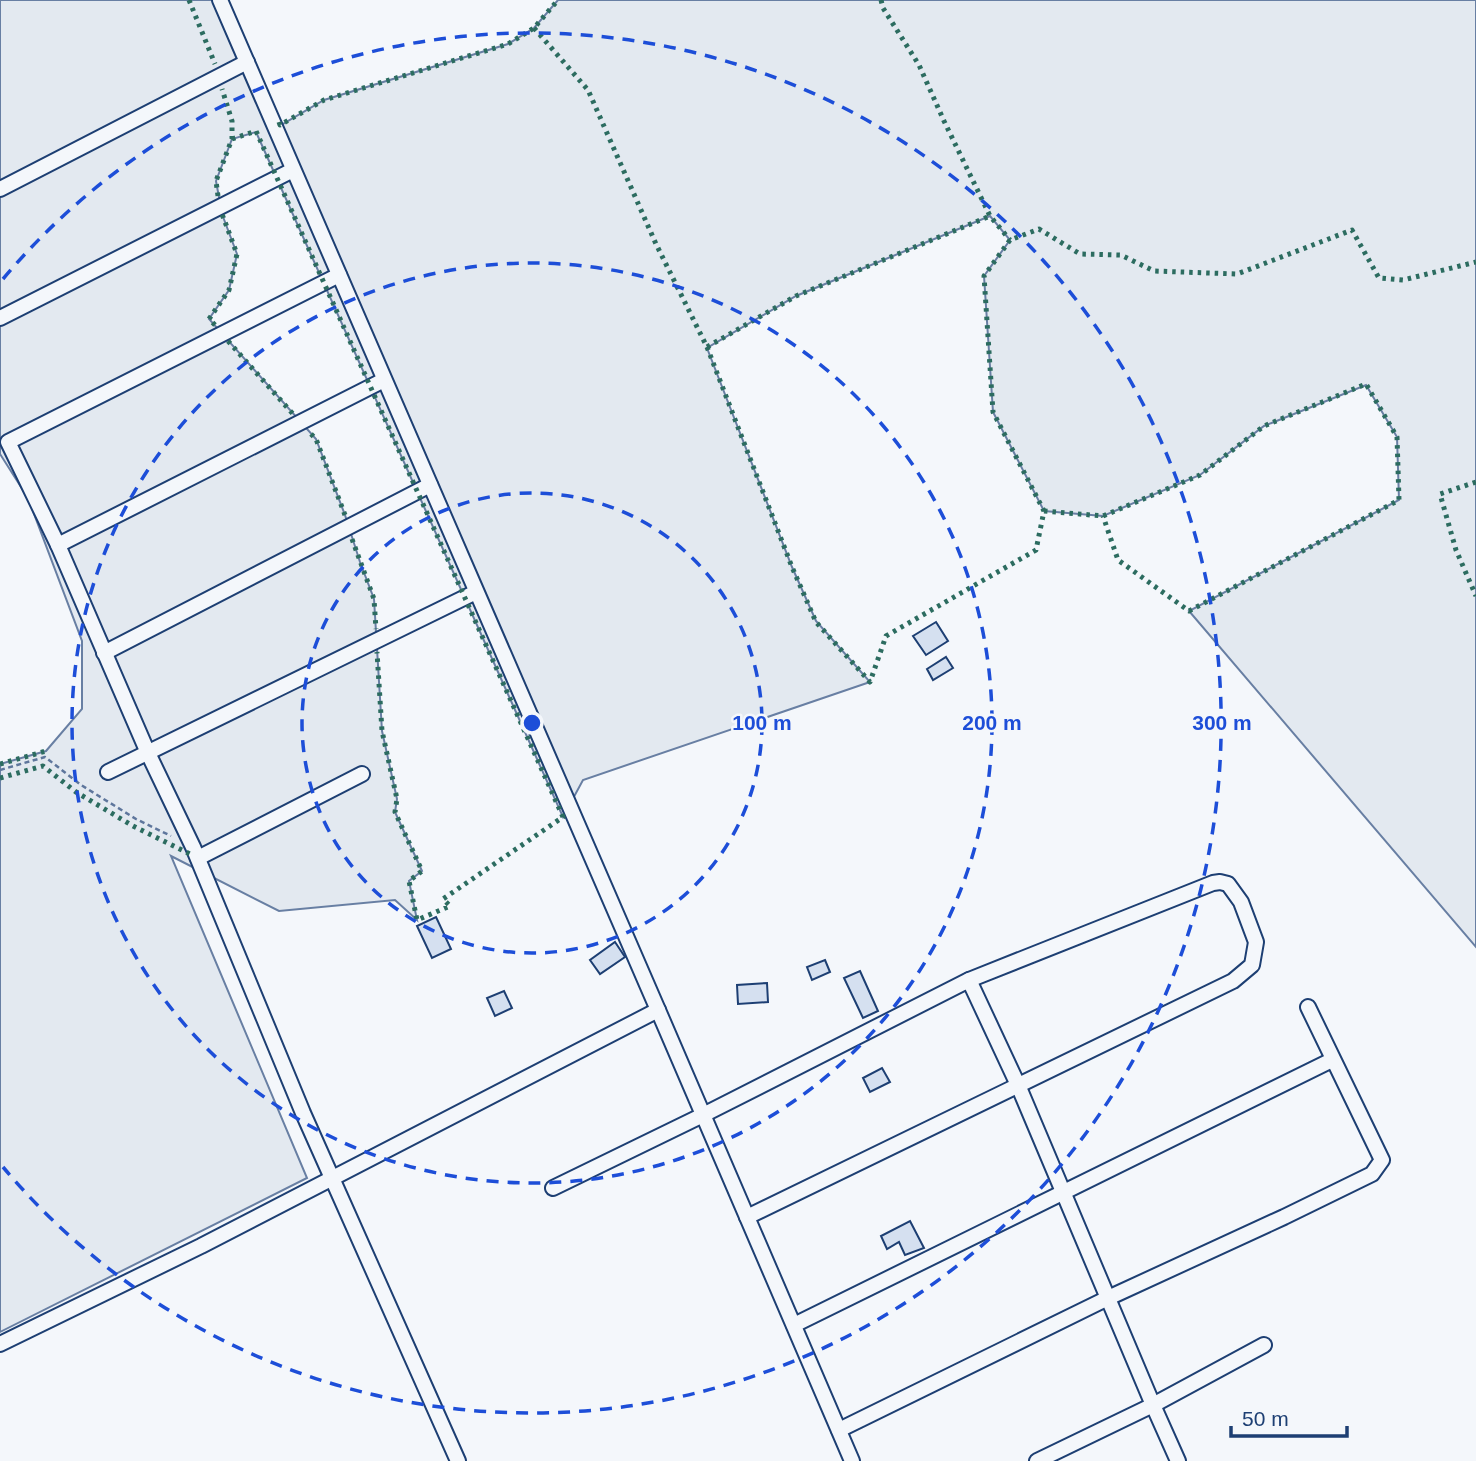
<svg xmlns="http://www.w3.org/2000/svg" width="1476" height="1461" viewBox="0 0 1476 1461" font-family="Helvetica,sans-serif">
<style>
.green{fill:#e3e9f0;stroke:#687fa3;stroke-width:2}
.building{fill:#d5e0f0;stroke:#1d3f73;stroke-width:2}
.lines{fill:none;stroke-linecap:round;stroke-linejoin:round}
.street-casing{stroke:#1d3f73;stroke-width:18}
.path{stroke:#5e769c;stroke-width:2.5;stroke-dasharray:5 3.5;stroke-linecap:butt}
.street{stroke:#f4f7fb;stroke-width:14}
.hedge{stroke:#2c6c60;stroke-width:5;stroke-dasharray:3.5 5;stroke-linecap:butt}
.ring{fill:none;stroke:#1d4ed8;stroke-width:3.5;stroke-dasharray:12 9}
.centre{fill:#1d4ed8;stroke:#f4f7fb;stroke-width:3.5}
.ring-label{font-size:21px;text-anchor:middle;font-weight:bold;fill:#1d4ed8;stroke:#f4f7fb;stroke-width:5;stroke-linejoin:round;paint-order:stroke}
</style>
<rect width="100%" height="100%" fill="#f4f7fb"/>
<path class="green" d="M 0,0 L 227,0 L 281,125 L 324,100 L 508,44 L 534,28 L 558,0 L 1476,0 L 1476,947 L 1189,611 L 1399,500 L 1397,437 L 1366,385 L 1264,426 L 1200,475 L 1103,516 L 1044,511 L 993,412 L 984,276 L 1010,240 L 990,216 L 796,296 L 707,348 L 792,567 L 816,621 L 870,682 L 583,780 L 563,817 L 256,132 L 232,139 L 216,181 L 222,214 L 237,254 L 229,290 L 209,319 L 316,439 L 345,515 L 360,562 L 374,599 L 382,731 L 397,799 L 395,812 L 422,871 L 409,881 L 417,920 L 395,900 L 279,911 L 171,856 L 307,1178 L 0,1332 L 0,764 L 46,751 L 82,709 L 82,641 L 28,498 L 0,454 Z"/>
<g class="building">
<path d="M 936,622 L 948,641 L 926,655 L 913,636 Z"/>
<path d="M 946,657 L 953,668 L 933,680 L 927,669 Z"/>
<path d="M 436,917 L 451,949 L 432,958 L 417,926 Z"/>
<path d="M 615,942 L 625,957 L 600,974 L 590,960 Z"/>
<path d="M 825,960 L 830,972 L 812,980 L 807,967 Z"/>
<path d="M 860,971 L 878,1011 L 863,1018 L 844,978 Z"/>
<path d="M 767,983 L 768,1002 L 738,1004 L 737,985 Z"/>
<path d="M 504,991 L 512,1008 L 495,1016 L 487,998 Z"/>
<path d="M 882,1068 L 890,1082 L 870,1092 L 863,1078 Z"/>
<path d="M 910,1221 L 924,1248 L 905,1255 L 899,1242 L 887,1249 L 881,1236 Z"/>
</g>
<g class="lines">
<defs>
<g id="street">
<path d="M 220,0 L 658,1010"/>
<path d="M 0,189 L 247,62"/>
<path d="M 339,275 L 8,442 L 58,545 L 148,753 L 193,847 L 303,1113 L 458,1461"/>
<path d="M 0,318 L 293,170"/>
<path d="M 58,545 L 384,380"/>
<path d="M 104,653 L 430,485"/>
<path d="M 108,772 L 476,592"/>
<path d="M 198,858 L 362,774"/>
<path d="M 553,1188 L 703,1115 L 969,980 L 1018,1085 L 1153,1405 L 1178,1461"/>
<path d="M 747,1217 L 1233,981 L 1252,965 L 1256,942 L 1241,902 L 1228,884 L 1220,882 L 1213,883 L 969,980"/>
<path d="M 794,1325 L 1332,1060"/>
<path d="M 0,1344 L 201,1246 L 658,1010 L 852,1461"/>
<path d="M 839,1430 L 1108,1298 L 1284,1217 L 1372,1174 L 1382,1160 L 1308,1007"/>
<path d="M 1037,1461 L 1153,1405 L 1264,1345"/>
</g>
</defs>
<use href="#street" class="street-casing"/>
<path class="path" d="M 0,770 L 45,757 L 81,785 L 136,819 L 171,836"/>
<use href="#street" class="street"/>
<g class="hedge">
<path d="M 189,0 L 215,64"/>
<path d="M 881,0 L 883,8 L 919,65 L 944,121 L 990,216 L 1010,240"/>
<path d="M 534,28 L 588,90 L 656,244 L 707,347 L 792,567 L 816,622 L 870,682 L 886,636 L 1036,550 L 1044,511 L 993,412 L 984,276 L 1010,240 L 1039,229 L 1080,254 L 1121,255 L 1154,271 L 1237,274 L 1352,230 L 1379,278 L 1403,280 L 1476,262"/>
<path d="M 279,122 L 280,125 L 324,100 L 508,44 L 534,28 L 558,0"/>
<path d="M 232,139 L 256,131 L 563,817 L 443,899 L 450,906 L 417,920 L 409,881 L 422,871 L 395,812 L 397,799 L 382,731 L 377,652"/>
<path d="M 218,196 L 216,181 L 232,139 L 232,121 L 222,89"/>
<path d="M 215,325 L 209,319 L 229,290 L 237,254 L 222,214"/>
<path d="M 228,341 L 293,414"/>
<path d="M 707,347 L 796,296 L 990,216"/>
<path d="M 311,434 L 316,439 L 345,515"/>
<path d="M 1476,482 L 1440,494 L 1456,550 L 1476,596"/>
<path d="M 1044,511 L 1103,516 L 1200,475 L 1264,426 L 1366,384 L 1397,437 L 1399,500 L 1189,611 L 1118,560 L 1103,516"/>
<path d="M 352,539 L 374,599 L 376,629"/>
<path d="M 0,764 L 46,751"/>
<path d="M 0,778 L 43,766 L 76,792 L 133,826 L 190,854"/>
</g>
</g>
<g class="ring">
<circle cx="532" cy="723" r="230"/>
<circle cx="532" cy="723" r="460"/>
<path d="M3 279A690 690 0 1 1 3 1167"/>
</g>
<circle cx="532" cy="723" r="10" class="centre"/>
<g class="ring-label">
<text x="762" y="730">100 m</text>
<text x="992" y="730">200 m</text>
<text x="1222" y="730">300 m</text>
</g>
<path d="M1231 1426v10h116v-10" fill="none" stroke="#1d3f73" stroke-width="3.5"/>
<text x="1242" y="1426" font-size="21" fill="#1d3f73" stroke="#f4f7fb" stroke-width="5" paint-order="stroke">50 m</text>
</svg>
